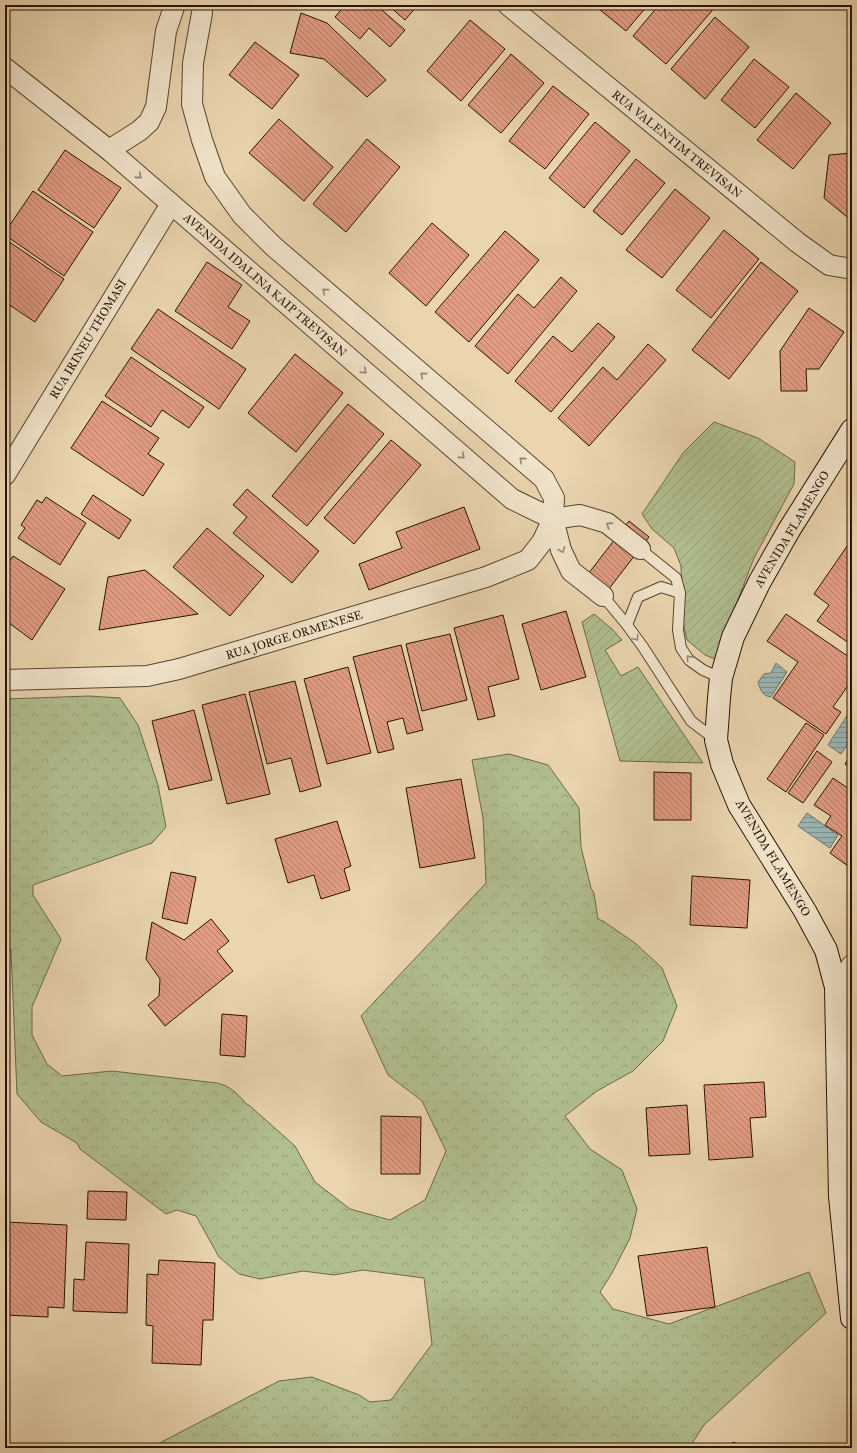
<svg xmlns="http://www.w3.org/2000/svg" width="857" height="1453" viewBox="0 0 857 1453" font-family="'IM FELL Great Primer',serif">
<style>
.forest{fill:url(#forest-crowns);stroke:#6c6848}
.garden{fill:url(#garden-furrows);stroke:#6c6848}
.water{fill:url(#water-rules);stroke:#6d756d}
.building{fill:url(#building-back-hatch);stroke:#281302}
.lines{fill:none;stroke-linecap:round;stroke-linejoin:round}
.lane-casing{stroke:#58442d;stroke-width:12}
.street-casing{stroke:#58442d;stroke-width:22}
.secondary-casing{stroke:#281302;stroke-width:24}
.lane{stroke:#f1e4cb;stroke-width:10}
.street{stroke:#f1e4cb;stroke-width:20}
.secondary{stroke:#f1e4cb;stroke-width:22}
.oneway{stroke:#978671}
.labels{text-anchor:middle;stroke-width:3;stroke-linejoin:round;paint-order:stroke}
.street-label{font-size:12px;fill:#281302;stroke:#f1e4cb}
</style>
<defs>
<pattern id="forest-crowns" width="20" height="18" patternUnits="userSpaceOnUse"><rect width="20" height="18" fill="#b1be8f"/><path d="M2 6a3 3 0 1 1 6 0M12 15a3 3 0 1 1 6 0" fill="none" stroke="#98a27a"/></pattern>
<pattern id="garden-furrows" width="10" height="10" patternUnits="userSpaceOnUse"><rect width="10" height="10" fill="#b1be8f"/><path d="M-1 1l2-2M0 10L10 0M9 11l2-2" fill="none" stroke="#98a27a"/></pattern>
<pattern id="water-rules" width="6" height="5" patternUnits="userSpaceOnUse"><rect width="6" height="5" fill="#9bb6b5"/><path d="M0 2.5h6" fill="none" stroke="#7e9391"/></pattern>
<pattern id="building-back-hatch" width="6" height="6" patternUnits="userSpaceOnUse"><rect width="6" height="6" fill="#e19c82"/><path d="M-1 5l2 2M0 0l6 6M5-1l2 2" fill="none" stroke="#b67e68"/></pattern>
</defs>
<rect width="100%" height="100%" fill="#ead5af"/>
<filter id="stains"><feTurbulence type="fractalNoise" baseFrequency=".005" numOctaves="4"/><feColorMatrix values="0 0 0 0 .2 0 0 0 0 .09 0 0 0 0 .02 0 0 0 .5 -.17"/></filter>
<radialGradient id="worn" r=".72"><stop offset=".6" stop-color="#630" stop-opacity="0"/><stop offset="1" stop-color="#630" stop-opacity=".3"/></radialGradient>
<path class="forest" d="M 89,696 L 120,698 L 138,725 L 158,785 L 166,827 L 152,843 L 33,885 L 33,895 L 61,939 L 32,1007 L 32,1035 L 47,1064 L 62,1076 L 112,1071 L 217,1083 C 226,1085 234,1090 240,1097 C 244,1100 245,1104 250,1106 L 295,1146 L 315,1182 L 350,1209 L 390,1220 L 425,1200 L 446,1151 L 422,1101 L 388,1075 L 361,1016 L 486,883 L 483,818 L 472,760 L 509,754 L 548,765 L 579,808 L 581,847 L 591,888 L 594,893 L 598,919 L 603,921 L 635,943 L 662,968 L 677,1006 L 663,1041 L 633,1071 L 597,1091 L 565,1116 L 590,1149 L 622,1170 L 637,1209 L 630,1238 L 612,1273 L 600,1292 L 613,1309 L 669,1324 L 809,1272 L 826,1313 L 704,1425 L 689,1448 L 150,1448 L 279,1381 L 312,1377 L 359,1395 L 370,1402 L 391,1400 L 432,1344 L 424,1278 L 363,1270 L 334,1275 L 303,1271 L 260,1279 L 239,1274 L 219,1257 L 196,1216 L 177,1210 L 166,1214 L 80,1149 L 77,1143 L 41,1122 L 17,1094 L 11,950 L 5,943 L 5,699 Z"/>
<g class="garden">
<path d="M 714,422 L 758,438 L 795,462 L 794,484 L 754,558 L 715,659 L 705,655 L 687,640 L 683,622 L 681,566 L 674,548 L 652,529 L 642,514 L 683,453 Z"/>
<path d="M 594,614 L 612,629 L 622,640 L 605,650 L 621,676 L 638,667 L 703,763 L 620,761 L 582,622 Z"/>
</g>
<g class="water">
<path d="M 776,663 L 787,672 L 771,697 C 762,696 760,689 758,682 L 764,674 L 771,673 Z"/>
<path d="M 850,711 L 852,712 L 852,738 L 841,754 L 828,745 Z"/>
<path d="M 807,813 L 838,835 L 830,848 L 798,826 Z"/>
</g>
<g class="building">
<path d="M 345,5 L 376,5 L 405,30 L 390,47 L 369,28 L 360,39 L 335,17 Z"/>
<path d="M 388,5 L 418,5 L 405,20 Z"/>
<path d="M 594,5 L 648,5 L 626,31 Z"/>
<path d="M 659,5 L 717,5 L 666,64 L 633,36 Z"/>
<path d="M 301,13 L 327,23 L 386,80 L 367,97 L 324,59 L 290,53 Z"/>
<path d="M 715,17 L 749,47 L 705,99 L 671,69 Z"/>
<path d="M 470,20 L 505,49 L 461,101 L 427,71 Z"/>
<path d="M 255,42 L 299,75 L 272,109 L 229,75 Z"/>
<path d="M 511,54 L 544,83 L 501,133 L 468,105 Z"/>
<path d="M 754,59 L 789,87 L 755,128 L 721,100 Z"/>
<path d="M 553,86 L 589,114 L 545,169 L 509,141 Z"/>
<path d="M 796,93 L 831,123 L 793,169 L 757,140 Z"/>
<path d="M 279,119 L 333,167 L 304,201 L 249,153 Z"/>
<path d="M 595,122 L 630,151 L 584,208 L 549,178 Z"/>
<path d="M 367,139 L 400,167 L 346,232 L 313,204 Z"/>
<path d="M 65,150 L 121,188 L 94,228 L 38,190 Z"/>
<path d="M 852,153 L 852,221 L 824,198 L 829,155 Z"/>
<path d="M 636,159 L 665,183 L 622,235 L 593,211 Z"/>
<path d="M 675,189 L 710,218 L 662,278 L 626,250 Z"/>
<path d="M 33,191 L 93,232 L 64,276 L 5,235 L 5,232 Z"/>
<path d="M 432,223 L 469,255 L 426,306 L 389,273 Z"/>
<path d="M 724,230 L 759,259 L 711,318 L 676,290 Z"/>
<path d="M 505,231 L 539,260 L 469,342 L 435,312 Z"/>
<path d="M 5,239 L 64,279 L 35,322 L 5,302 Z"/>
<path d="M 207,262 L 242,285 L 228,307 L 250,321 L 232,349 L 175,311 Z"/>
<path d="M 761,262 L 798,291 L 729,379 L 692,350 Z"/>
<path d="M 561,277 L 577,291 L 508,374 L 475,346 L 518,294 L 534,308 Z"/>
<path d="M 809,308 L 844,332 L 819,369 L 806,369 L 807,391 L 781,391 L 780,351 Z"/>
<path d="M 158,309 L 246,369 L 219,409 L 131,349 Z"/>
<path d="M 598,323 L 615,337 L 551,412 L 515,381 L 553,336 L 572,352 Z"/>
<path d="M 648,344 L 666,360 L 589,446 L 558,418 L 603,367 L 617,380 Z"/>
<path d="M 295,354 L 343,393 L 296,452 L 248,413 Z"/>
<path d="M 131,357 L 204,407 L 189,428 L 162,410 L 151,427 L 105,396 Z"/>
<path d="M 102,401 L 159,438 L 148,454 L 164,464 L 143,496 L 71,448 Z"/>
<path d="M 348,404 L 384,434 L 307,526 L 272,496 Z"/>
<path d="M 391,440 L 421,465 L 354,544 L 324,518 Z"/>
<path d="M 247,489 L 319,551 L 292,583 L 233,533 L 247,517 L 233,505 Z"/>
<path d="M 93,495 L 131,520 L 119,539 L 81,514 Z"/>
<path d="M 46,497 L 86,523 L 60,565 L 18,538 L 25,528 L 21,525 L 37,500 L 42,503 Z"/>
<path d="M 464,507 L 480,549 L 369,590 L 359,564 L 402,548 L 396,532 Z"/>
<path d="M 629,521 L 649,537 L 598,603 L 578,587 Z"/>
<path d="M 207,528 L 264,576 L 230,616 L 173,567 Z"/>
<path d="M 852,539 L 852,638 L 849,643 L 817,621 L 829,605 L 814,594 Z"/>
<path d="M 13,556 L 65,589 L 32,640 L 9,623 L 5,629 L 5,568 Z"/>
<path d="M 145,570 L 198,614 L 99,630 L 108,577 Z"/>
<path d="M 566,611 L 586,677 L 541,690 L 522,624 Z"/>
<path d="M 786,614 L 852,659 L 852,680 L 833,707 L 841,712 L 826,734 L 773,698 L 798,662 L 767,641 Z"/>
<path d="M 503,615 L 519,679 L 488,687 L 495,716 L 478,720 L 454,628 Z"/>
<path d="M 450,634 L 467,700 L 422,711 L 406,644 Z"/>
<path d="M 401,645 L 423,730 L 407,734 L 403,718 L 387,722 L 394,749 L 378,753 L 353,657 Z"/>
<path d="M 348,667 L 371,753 L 327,764 L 304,679 Z"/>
<path d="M 295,681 L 321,786 L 300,792 L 291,758 L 267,764 L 249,692 Z"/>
<path d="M 245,694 L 270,794 L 227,804 L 202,705 Z"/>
<path d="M 194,710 L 212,780 L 169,790 L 152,721 Z"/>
<path d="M 806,723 L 824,735 L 786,792 L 767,779 Z"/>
<path d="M 817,751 L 832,762 L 803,803 L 788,793 Z"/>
<path d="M 852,753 L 852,769 L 845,764 Z"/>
<path d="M 654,772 L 691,773 L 691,820 L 654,820 Z"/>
<path d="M 833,778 L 852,791 L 852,869 L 830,853 L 842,836 L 825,825 L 831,816 L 814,805 Z"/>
<path d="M 461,779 L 475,858 L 420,868 L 406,788 Z"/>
<path d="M 337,821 L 351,866 L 344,869 L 350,890 L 321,899 L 314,875 L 288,883 L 275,839 Z"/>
<path d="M 171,872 L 196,877 L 187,924 L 162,918 Z"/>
<path d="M 692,876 L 750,880 L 747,928 L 690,925 Z"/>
<path d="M 211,919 L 229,941 L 217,951 L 233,971 L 165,1026 L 148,1005 L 159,996 L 160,979 L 146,959 L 152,922 L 184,940 Z"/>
<path d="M 222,1014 L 247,1016 L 245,1057 L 220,1055 Z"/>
<path d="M 764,1082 L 766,1117 L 750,1118 L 753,1157 L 709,1160 L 704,1085 Z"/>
<path d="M 687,1105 L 690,1154 L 649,1156 L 646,1108 Z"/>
<path d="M 381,1116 L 421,1117 L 420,1174 L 381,1174 Z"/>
<path d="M 88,1191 L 127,1192 L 126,1220 L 87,1219 Z"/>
<path d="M 6,1222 L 67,1225 L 64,1308 L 48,1307 L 48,1317 L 5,1315 Z"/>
<path d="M 86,1242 L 129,1244 L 127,1313 L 73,1311 L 74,1279 L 84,1280 Z"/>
<path d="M 707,1247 L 715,1307 L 647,1316 L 638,1256 Z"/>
<path d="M 159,1260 L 215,1263 L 213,1320 L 203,1320 L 201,1365 L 152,1363 L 153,1326 L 146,1325 L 147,1274 L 158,1275 Z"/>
<path d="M 733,1442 L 746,1448 L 730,1448 Z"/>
</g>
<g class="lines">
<defs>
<g id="lane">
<path d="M 640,549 L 676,578 L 680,593 L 678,630 L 681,648 L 689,660 L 703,670 L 721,678"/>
<path d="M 603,596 L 627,625 L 643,647 L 691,721 L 716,740"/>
<path d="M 627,625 L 638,597 L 661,587 L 680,593"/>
</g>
<g id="street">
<path d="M 508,5 L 797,242 L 829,265 L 852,269"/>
<path d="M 202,13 L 193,63 L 192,104 L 202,140 L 215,177 L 242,215 L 273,246 L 544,479 L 554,498 L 553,519 L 580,515 L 607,523 L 640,549"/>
<path d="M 5,68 L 109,150 L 512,499 L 553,519 L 561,550 L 571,571 L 603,596"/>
<path d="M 109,150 L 139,131 L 149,122 L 156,107 L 166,31 L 174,7"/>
<path d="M 5,475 L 171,204"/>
<path d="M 5,680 L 147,676 L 179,669 L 486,577 L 528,560 L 542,542 L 553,519"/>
<path d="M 836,987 L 852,965"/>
</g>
<path id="secondary" d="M 852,430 L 789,530 L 759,583 L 733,637 L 721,678 L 719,698 L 716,740 L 722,764 L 739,805 L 805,911 L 826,950 L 836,987 L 840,1196 L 852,1318"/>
</defs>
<use href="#lane" class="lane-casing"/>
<use href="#street" class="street-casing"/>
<use href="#secondary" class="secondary-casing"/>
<use href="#lane" class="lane"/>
<use href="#street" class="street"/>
<use href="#secondary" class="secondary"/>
</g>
<defs><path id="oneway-chevron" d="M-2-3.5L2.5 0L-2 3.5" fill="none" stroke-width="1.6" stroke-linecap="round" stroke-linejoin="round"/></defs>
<g class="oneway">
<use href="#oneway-chevron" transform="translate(139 176) rotate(41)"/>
<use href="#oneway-chevron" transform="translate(325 291) rotate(-139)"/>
<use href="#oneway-chevron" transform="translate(364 371) rotate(41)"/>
<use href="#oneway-chevron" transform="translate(423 375) rotate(-139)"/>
<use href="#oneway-chevron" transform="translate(462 456) rotate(41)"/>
<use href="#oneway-chevron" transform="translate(522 460) rotate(-139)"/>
<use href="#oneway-chevron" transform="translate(609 525) rotate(-147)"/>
<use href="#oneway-chevron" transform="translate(562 550) rotate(70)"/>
<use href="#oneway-chevron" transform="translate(636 638) rotate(54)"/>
<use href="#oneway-chevron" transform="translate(689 658) rotate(-131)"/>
</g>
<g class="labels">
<g class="street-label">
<text transform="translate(677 144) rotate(39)" y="4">RUA VALENTIM TREVISAN</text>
<text transform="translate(265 285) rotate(41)" y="4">AVENIDA IDALINA KAIP TREVISAN</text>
<text transform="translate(88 339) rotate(-59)" y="4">RUA IRINEU THOMASI</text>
<text transform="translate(792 529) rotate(-59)" y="4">AVENIDA FLAMENGO</text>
<text transform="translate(294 635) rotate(-17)" y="4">RUA JORGE ORMENESE</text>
<text transform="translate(773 858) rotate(59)" y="4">AVENIDA FLAMENGO</text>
</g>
</g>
<rect width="857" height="1453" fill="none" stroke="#ead5af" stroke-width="20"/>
<rect x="6" y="6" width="845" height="1441" fill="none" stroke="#281302" stroke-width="2"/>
<rect x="10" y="10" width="837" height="1433" fill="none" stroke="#281302"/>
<rect width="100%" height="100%" filter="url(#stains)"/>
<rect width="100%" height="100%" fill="url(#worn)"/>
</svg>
